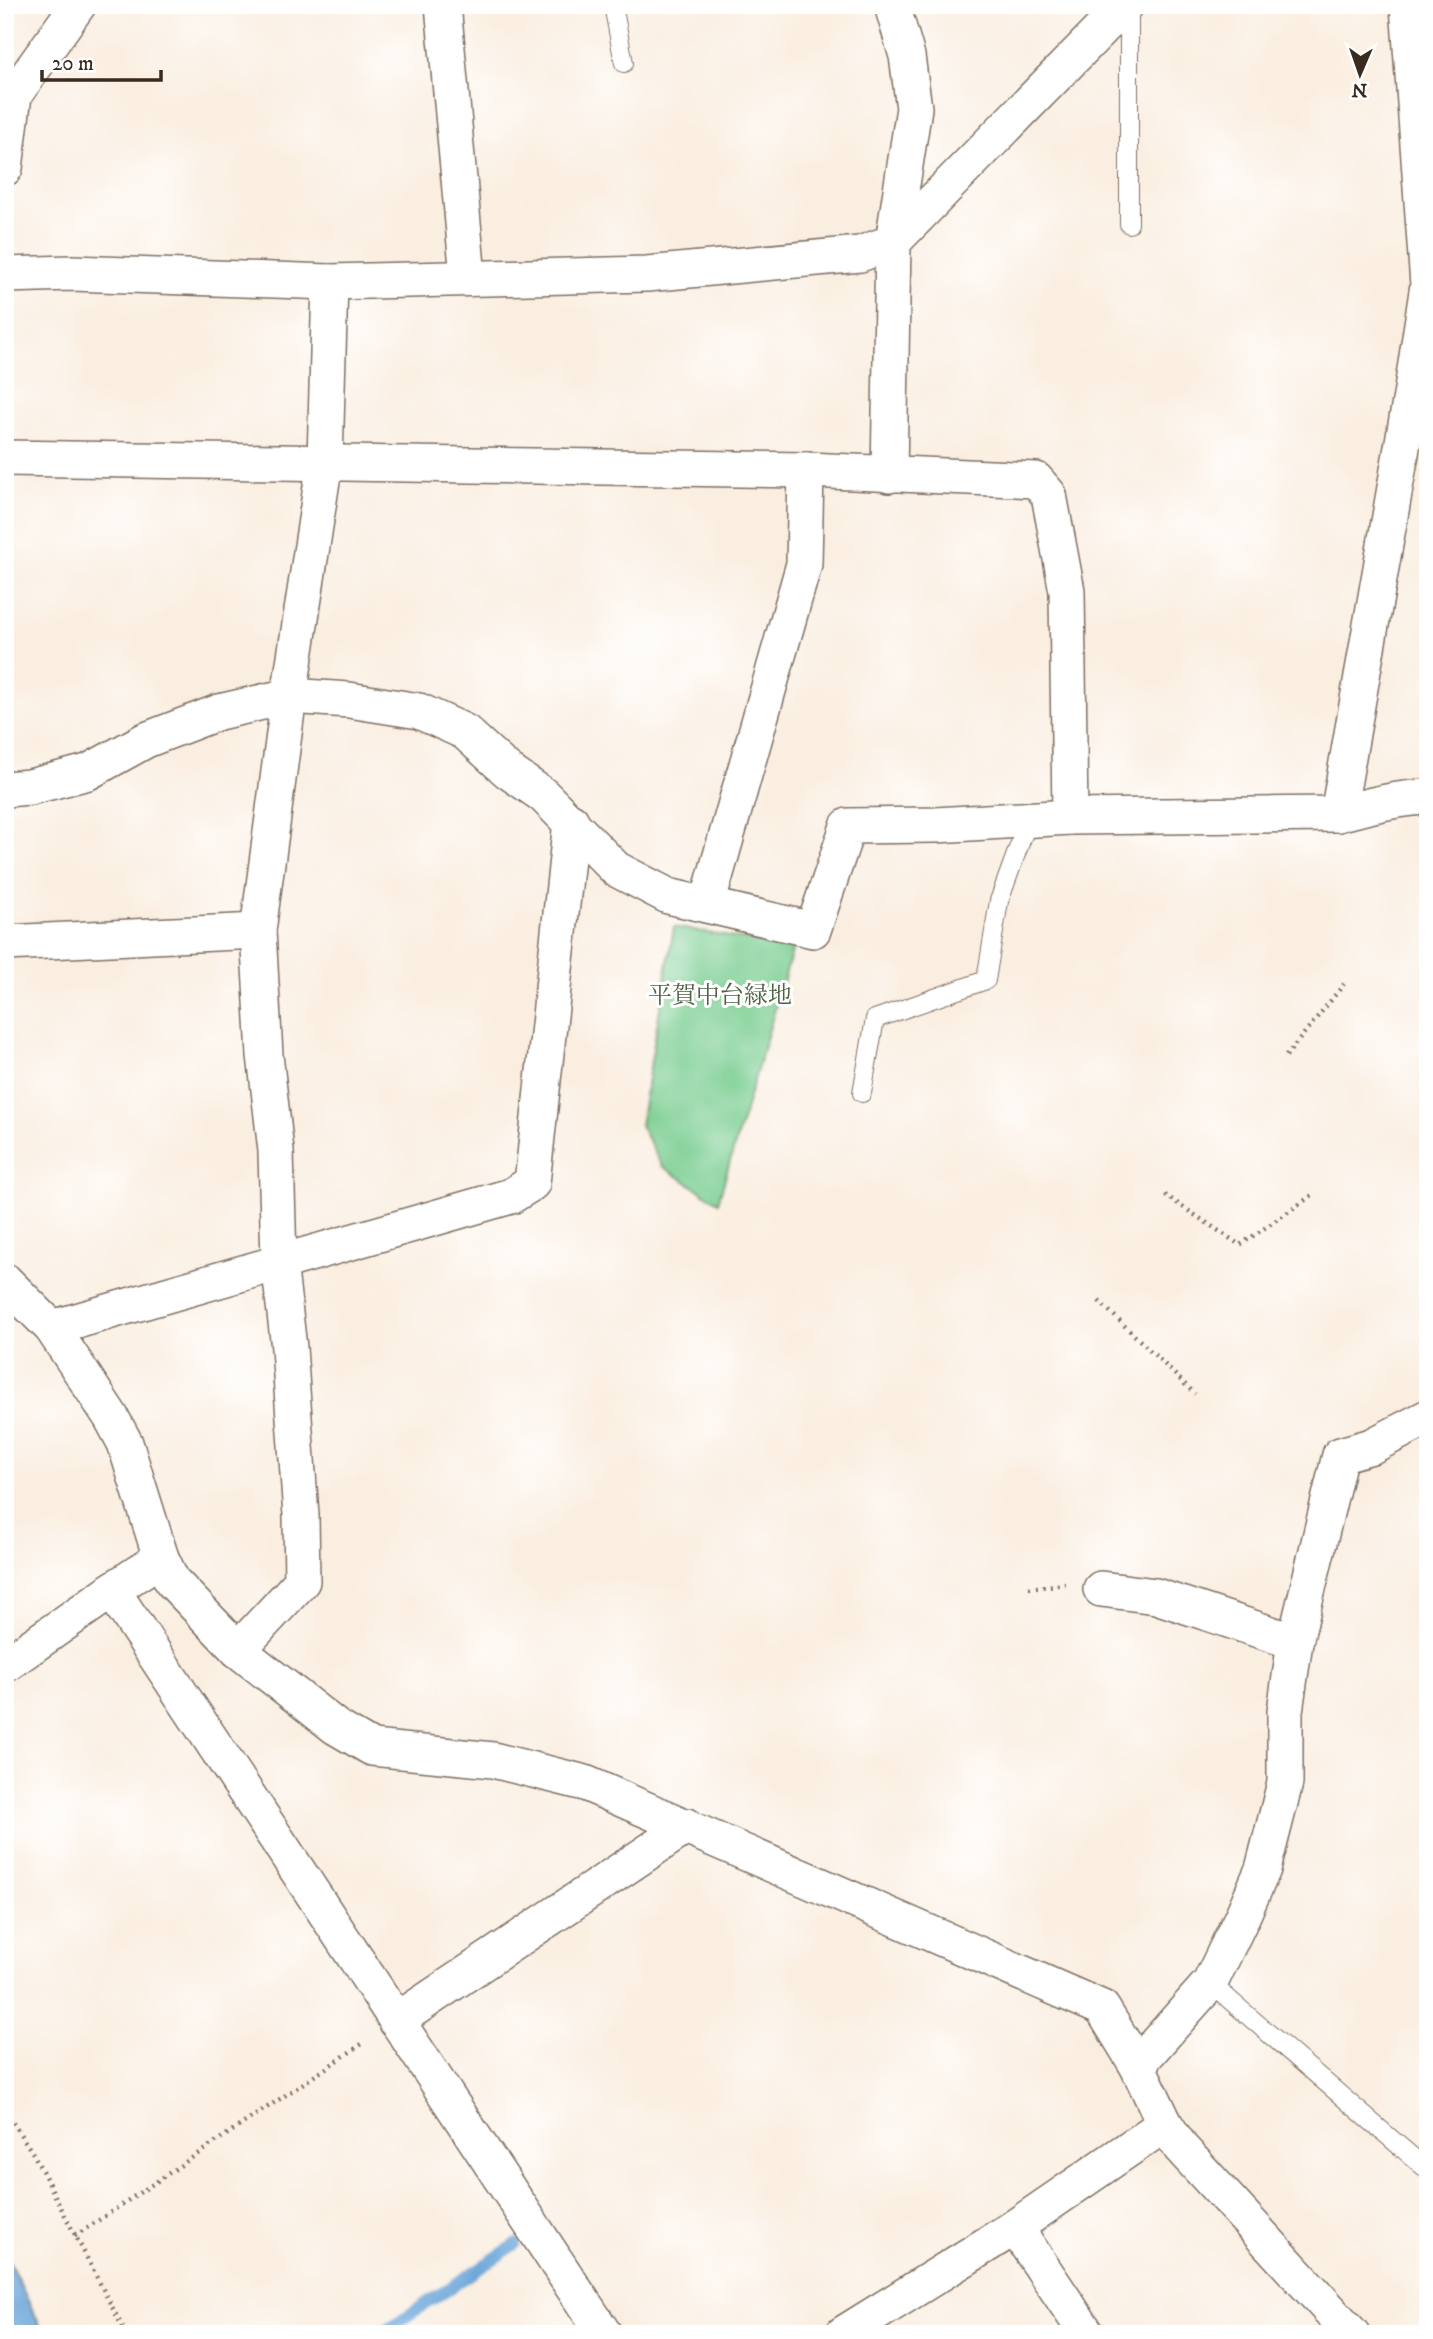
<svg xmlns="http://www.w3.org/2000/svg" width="1433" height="2339" viewBox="0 0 1433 2339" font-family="'IM FELL DW Pica','Noto Serif JP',serif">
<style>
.green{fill:#7ace91;stroke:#5a7c58;stroke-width:2}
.water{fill:#68a4d8;stroke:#52677b;stroke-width:2}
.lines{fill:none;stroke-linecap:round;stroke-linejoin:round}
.stream{stroke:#68a4d8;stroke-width:12}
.lane-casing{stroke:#7e6f62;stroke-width:20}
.street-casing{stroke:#7e6f62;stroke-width:38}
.path{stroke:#7e6f62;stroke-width:4.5;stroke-dasharray:2 5;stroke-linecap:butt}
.lane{stroke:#fff;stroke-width:18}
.street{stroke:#fff;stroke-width:35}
.labels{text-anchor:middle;stroke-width:6;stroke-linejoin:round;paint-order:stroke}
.park-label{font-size:24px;fill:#516346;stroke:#fff}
</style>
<rect width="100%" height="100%" fill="#fff"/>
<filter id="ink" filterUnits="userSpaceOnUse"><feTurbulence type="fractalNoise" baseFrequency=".0143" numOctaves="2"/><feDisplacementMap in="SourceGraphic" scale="14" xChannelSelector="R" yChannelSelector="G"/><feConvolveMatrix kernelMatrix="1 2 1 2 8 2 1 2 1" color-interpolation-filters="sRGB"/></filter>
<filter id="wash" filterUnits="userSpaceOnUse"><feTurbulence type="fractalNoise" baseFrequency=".00686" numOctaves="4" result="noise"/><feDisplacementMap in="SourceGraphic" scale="28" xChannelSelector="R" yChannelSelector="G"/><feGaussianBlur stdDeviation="1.57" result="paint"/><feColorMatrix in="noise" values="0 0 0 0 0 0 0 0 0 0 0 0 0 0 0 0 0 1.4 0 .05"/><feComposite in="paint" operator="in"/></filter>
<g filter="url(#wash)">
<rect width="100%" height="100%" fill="#faeee0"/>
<path class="green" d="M 674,927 L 793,948 L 718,1202 L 662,1166 L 640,1125 Z"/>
<path class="water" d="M 5,2255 L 6,2255 L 44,2334 L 13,2334 L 5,2320 Z"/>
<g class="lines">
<path class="stream" d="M 380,2334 L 516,2244"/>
</g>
</g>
<g filter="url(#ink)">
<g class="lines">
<defs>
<g id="lane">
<path d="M 613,5 L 624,63"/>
<path d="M 1129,5 L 1129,224"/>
<path d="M 862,1093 L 875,1019 L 986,980 L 999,901 L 1028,821"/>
<path d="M 1210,1983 L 1424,2167 L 1428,2166"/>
</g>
<g id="street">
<path d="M 443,5 L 468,277"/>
<path d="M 5,168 L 14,95 L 78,5"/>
<path d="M 5,275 L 72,273 L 330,282 L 647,274 L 860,254 L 893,242 L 1125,5"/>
<path d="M 5,458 L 806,470 L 1036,480 L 1049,495 L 1067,591 L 1070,817"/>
<path d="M 889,475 L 893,242 L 914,108 L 907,56 L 892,5"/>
<path d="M 5,789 L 30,787 L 88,772 L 146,740 L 219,712 L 289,696 L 349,700 L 419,711 L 465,732 L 508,771 L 543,795 L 616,869 L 668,896 L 813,930 L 848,826 L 936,825 L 1070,817 L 1338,814 C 1367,806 1397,798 1428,797"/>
<path d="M 1338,814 L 1411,396 L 1428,285 L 1408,5"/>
<path d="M 707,905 L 804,564 L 806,470"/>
<path d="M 5,943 L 258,931"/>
<path d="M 5,1281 L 52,1328 L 111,1417 L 125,1443 L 161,1558 L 172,1581 L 238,1650 L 336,1727 L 372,1748 L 493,1760 L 585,1783 L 1102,2008 L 1137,2065 L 1165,2124 L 1181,2148 L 1352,2334"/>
<path d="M 52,1328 L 511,1196 L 532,1183 L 571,821"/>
<path d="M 1101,1589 L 1156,1596 L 1295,1642"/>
<path d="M 112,1590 L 161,1558"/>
<path d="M 238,1650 L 302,1581 L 301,1515 L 289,1348 L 279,1262 L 276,1151 L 265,1055 L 258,931 L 289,696 L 325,461 L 330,282"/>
<path d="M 5,1665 L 112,1590 L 604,2334"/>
<path d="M 396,2021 L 687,1826"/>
<path d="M 1137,2065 L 1210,1983 L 1242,1917 L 1263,1869 L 1285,1783 L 1285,1711 L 1295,1642 L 1340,1455 L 1372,1446 L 1428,1417"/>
<path d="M 1015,2227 L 1087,2334"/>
<path d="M 843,2334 L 1015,2227 L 1165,2124"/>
</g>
</defs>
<use href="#lane" class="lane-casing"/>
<use href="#street" class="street-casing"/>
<g class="path">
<path d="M 1286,1056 L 1344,984"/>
<path d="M 1165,1195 L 1240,1245 L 1314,1194"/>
<path d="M 1099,1301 L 1195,1394"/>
<path d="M 1029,1588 L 1065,1584"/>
<path d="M 5,2111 L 34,2155 L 126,2334"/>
<path d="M 75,2236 L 365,2042"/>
</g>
<use href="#lane" class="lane"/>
<use href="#street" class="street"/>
</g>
</g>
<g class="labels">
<g class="park-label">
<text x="720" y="1003">平賀中台緑地</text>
</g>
</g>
<rect width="1433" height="2339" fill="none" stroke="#fff" stroke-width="28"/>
<g transform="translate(1360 74) rotate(182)" stroke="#ffffff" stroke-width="5" paint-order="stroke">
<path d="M0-5L12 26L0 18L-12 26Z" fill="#3b2a1e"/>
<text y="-10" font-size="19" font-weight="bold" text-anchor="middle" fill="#3b2a1e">N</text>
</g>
<path d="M42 70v10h119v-10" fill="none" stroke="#3b2a1e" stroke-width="3.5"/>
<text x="52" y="70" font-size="21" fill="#3b2a1e" stroke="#ffffff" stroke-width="5" paint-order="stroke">20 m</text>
</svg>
